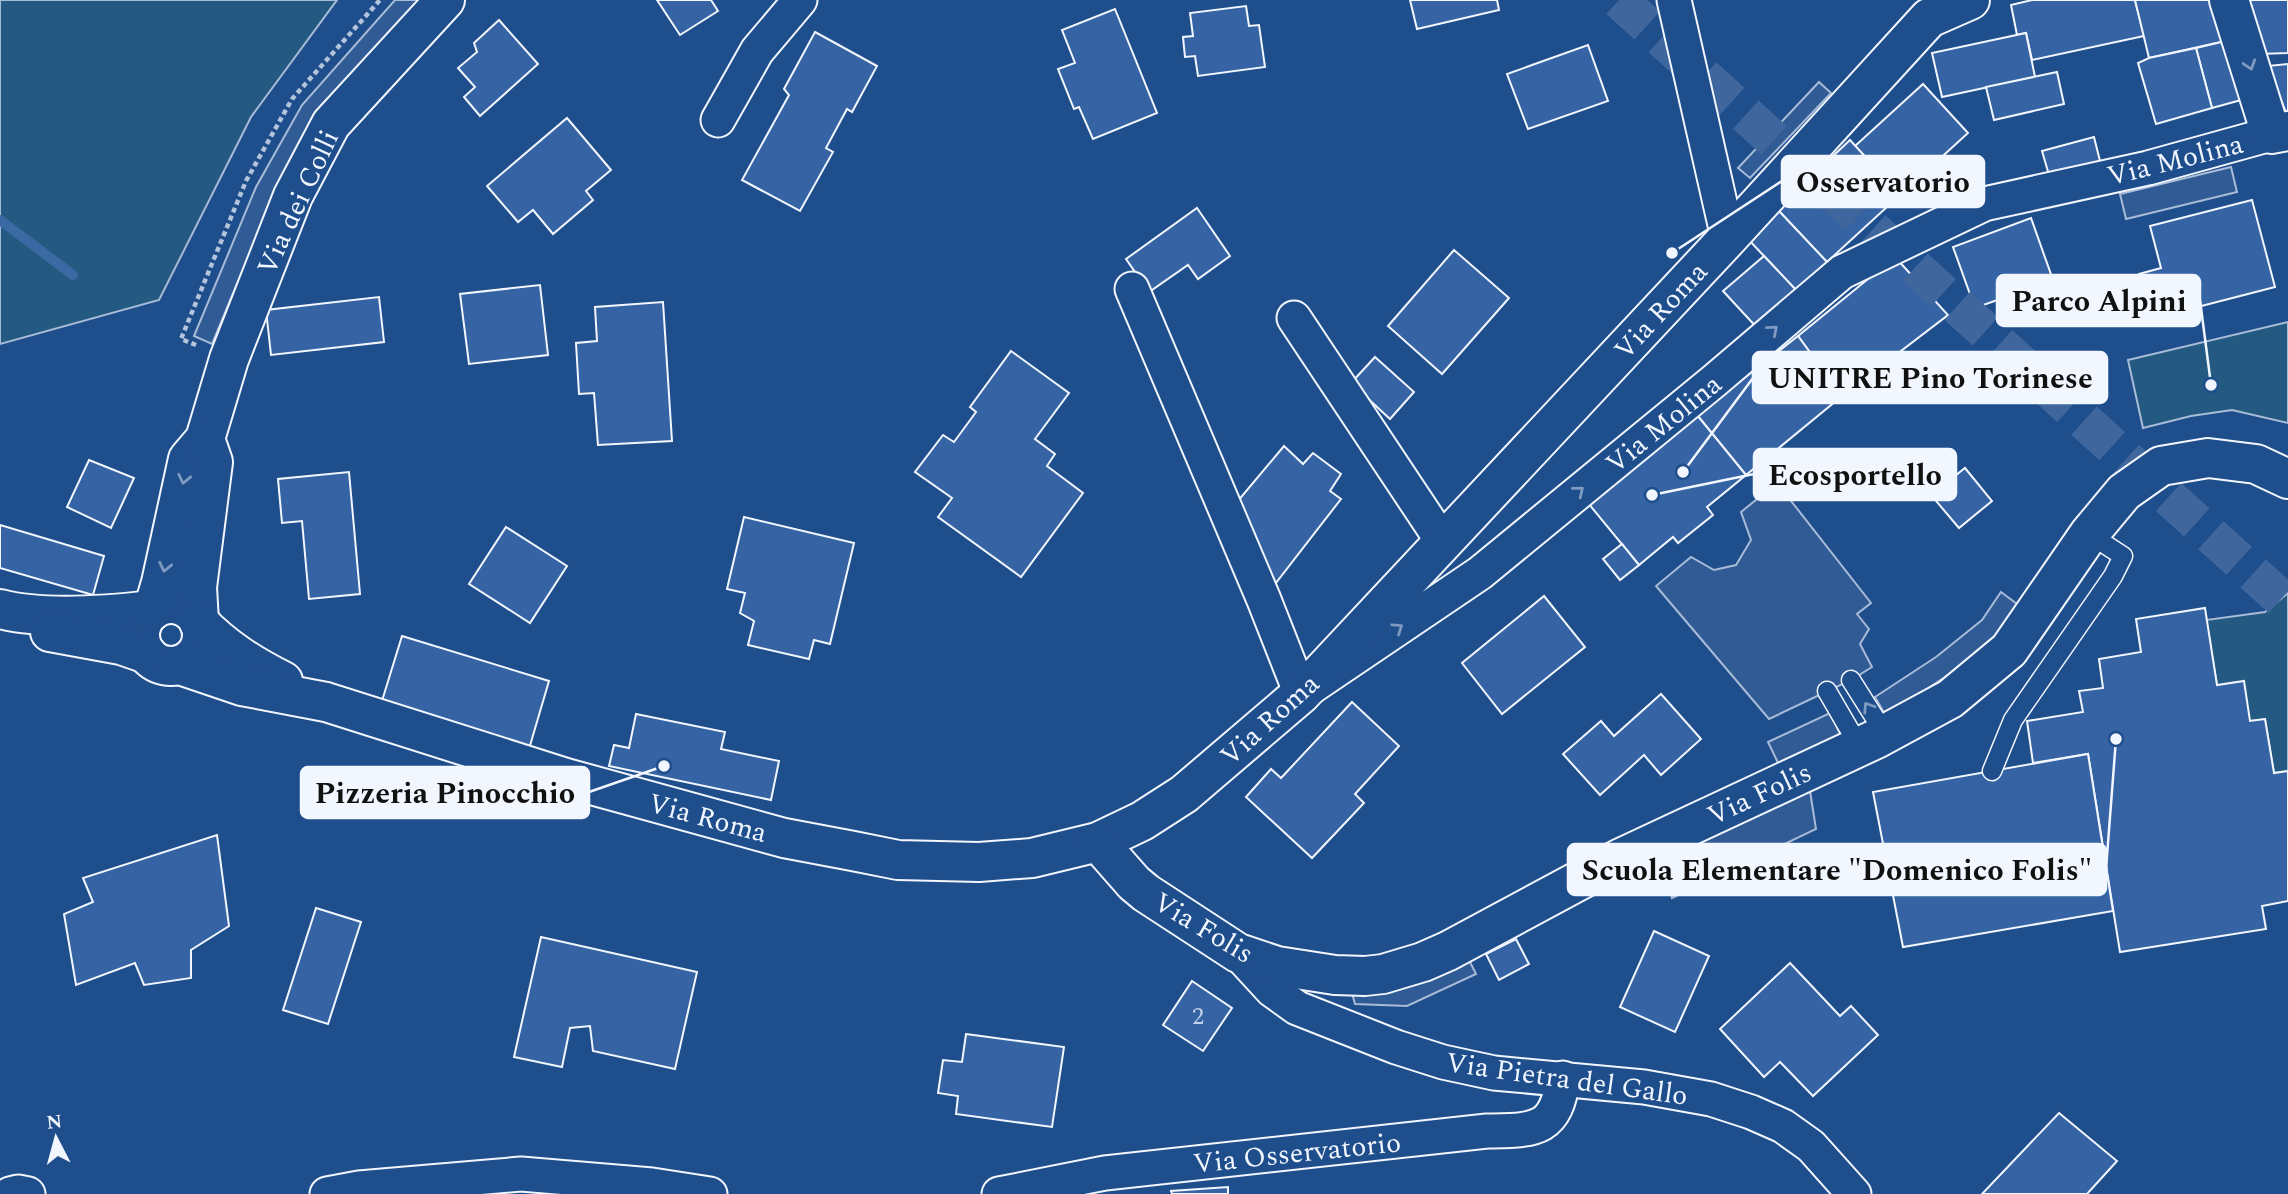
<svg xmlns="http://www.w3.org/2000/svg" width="2288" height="1194" viewBox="0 0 2288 1194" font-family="Spectral,serif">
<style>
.green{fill:#245a82;stroke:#a8bbd7;stroke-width:2}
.parking{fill:#305b95;stroke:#a8bbd7;stroke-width:2}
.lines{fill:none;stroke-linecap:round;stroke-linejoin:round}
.stream{stroke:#3b69a3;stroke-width:10}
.building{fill:#3563a3;stroke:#f2f6ff;stroke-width:2}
.primary-tunnel{stroke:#3f679d;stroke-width:38;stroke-dasharray:38 19;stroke-linecap:butt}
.lane-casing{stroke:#f2f6ff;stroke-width:21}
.street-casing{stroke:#f2f6ff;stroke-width:37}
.secondary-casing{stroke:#f2f6ff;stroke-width:42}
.path{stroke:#b3c4dc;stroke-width:4.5;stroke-dasharray:5 3.5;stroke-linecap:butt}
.lane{stroke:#1f4e8c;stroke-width:18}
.street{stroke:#1f4e8c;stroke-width:33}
.secondary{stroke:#1f4e8c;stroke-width:38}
.oneway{stroke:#7e9ac0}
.labels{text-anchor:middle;stroke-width:5;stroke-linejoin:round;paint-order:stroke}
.number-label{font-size:24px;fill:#c3d1e8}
.street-label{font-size:28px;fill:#f2f6ff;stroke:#1f4e8c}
.leader{fill:none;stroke:#f2f6ff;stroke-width:2.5}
.callout-dot{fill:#f2f6ff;stroke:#1f4e8c;stroke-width:2.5}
.callout{fill:#f2f6ff;stroke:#f2f6ff;stroke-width:2.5}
.callout-label{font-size:30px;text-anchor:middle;font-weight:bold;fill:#111}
</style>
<rect width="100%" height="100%" fill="#1f4e8c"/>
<g class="green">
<path d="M 0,0 L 337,0 L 251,117 L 159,300 L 0,344 Z"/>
<path d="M 2288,322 L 2288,423 L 2232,410 L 2191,416 L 2143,428 L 2128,360 Z"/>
<path d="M 2288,593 L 2288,771 L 2274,773 L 2265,719 L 2250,721 L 2217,685 L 2206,620 L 2265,612 Z"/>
</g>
<g class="parking">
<path d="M 395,0 L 421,0 L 274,195 L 212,344 L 194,336 L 256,187 L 302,105 Z"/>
<path d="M 1819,82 L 1831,93 L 1750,178 L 1738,168 Z"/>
<path d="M 2231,167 L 2237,192 L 2126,219 L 2120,194 Z"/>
<path d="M 1777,483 L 1871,603 L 1857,614 L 1869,629 L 1860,644 L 1872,667 L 1851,680 L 1769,719 L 1656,586 L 1691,557 L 1714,570 L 1736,565 L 1751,540 L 1741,512 Z"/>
<path d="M 2001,592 L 2021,607 L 1999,637 L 1951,673 L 1886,716 L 1875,697 L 1936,657 L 1982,620 Z"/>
<path d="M 1830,713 L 1842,738 L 1780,767 L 1768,742 Z"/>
<path d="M 1810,791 L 1816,829 L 1672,898 L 1664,857 Z"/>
<path d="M 1467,956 L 1476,974 L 1407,1006 L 1355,1004 L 1352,993 Z"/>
</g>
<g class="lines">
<path class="stream" d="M 0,220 L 73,275"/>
</g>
<g class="building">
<path d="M 657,0 L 711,0 L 718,11 L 680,35 Z"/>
<path d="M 1410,0 L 1497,0 L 1499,10 L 1417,29 Z"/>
<path d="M 2032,0 L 2135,0 L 2144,36 L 2032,60 L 2026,33 L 2017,35 L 2011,5 Z"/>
<path d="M 2135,0 L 2221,0 L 2230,40 L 2149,58 Z"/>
<path d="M 2244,0 L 2288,0 L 2288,53 L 2260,54 Z"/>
<path d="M 1246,6 L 1249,26 L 1259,25 L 1265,67 L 1198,76 L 1195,56 L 1185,57 L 1183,37 L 1193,36 L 1190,13 Z"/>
<path d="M 1115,9 L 1157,113 L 1093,139 L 1079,107 L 1074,109 L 1058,69 L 1075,63 L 1062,30 Z"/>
<path d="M 499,20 L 538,64 L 480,116 L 464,97 L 475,87 L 458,68 L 477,52 L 474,43 Z"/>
<path d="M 815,32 L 877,66 L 852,112 L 847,109 L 826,148 L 833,152 L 800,211 L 742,180 L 789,95 L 784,89 Z"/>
<path d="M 2026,33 L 2035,77 L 1942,97 L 1932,53 Z"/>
<path d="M 2230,40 L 2252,97 L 2212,108 L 2196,48 Z"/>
<path d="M 1588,45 L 1608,101 L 1528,129 L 1507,74 Z"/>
<path d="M 2196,48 L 2212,108 L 2156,124 L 2138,63 L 2149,58 Z"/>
<path d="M 2288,64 L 2288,115 L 2287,115 L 2267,66 Z"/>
<path d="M 2057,72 L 2064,104 L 1994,120 L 1986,87 Z"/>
<path d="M 1923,84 L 1968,133 L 1900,195 L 1855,146 Z"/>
<path d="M 567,118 L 611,170 L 586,191 L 593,200 L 553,234 L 533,210 L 518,222 L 487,186 Z"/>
<path d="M 2094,137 L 2100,161 L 2049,175 L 2042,151 Z"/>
<path d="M 1850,140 L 1900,195 L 1827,262 L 1777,209 Z"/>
<path d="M 2252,200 L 2275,287 L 2151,319 L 2139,274 L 2161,268 L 2150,226 Z"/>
<path d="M 1197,208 L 1230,256 L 1198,279 L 1188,265 L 1149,292 L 1126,259 Z"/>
<path d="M 1777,209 L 1827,262 L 1796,290 L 1747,238 Z"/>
<path d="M 2031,218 L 2053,280 L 1975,308 L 1953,247 Z"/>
<path d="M 1454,250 L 1509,298 L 1442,374 L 1388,326 Z"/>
<path d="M 1764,256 L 1796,290 L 1759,330 L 1723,291 Z"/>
<path d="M 1895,257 L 1948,315 L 1842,396 L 1798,336 Z"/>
<path d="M 540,285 L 548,355 L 469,364 L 460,294 Z"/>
<path d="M 379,297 L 384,342 L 271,355 L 266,310 Z"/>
<path d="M 663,302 L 672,441 L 598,445 L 594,393 L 579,394 L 576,343 L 597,341 L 595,307 Z"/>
<path d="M 1798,336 L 1842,396 L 1746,475 L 1697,415 Z"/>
<path d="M 1011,351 L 1069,393 L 1035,439 L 1055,454 L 1047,466 L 1083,493 L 1021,577 L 938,517 L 952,498 L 915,472 L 943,435 L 954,442 L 976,412 L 970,407 Z"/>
<path d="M 1375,357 L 1414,392 L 1390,419 L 1351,383 Z"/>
<path d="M 1697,415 L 1746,475 L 1707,507 L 1713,515 L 1678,543 L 1673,537 L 1639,565 L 1588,503 Z"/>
<path d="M 1284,446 L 1303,464 L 1313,453 L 1341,474 L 1330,491 L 1341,499 L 1272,588 L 1237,502 Z"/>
<path d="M 89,460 L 134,478 L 111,528 L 67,507 Z"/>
<path d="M 1965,468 L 1992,501 L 1959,528 L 1931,495 Z"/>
<path d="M 349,472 L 360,594 L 309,599 L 302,521 L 282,523 L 278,479 Z"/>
<path d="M 744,517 L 854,543 L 830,644 L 814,640 L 809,659 L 748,645 L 754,621 L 740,613 L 745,593 L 727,589 Z"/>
<path d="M 0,525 L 104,556 L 93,595 L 0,568 Z"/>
<path d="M 506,527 L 567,566 L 530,623 L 469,584 Z"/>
<path d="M 1622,544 L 1639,565 L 1620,580 L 1603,559 Z"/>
<path d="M 1544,596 L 1585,647 L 1502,714 L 1462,663 Z"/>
<path d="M 2205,608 L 2217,685 L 2244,681 L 2250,721 L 2265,719 L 2274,773 L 2288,771 L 2288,901 L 2262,906 L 2266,929 L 2120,952 L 2088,754 L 2033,763 L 2027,721 L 2083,712 L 2079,691 L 2103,688 L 2099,659 L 2141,652 L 2136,619 Z"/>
<path d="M 402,636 L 549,681 L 529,749 L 381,704 Z"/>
<path d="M 1661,694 L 1701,739 L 1661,775 L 1644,755 L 1600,795 L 1563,754 L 1601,721 L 1614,736 Z"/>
<path d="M 1352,702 L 1399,746 L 1355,794 L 1364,803 L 1312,858 L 1246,797 L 1271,769 L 1281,778 Z"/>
<path d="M 636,714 L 725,732 L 721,749 L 779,761 L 771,800 L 609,766 L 614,745 L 629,748 Z"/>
<path d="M 2088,754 L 2113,911 L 1903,947 L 1873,792 Z"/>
<path d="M 217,835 L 229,926 L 191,950 L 191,978 L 144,985 L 135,963 L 76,985 L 64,914 L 93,902 L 83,878 Z"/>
<path d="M 316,908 L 361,922 L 328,1024 L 283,1010 Z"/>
<path d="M 1654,931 L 1709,956 L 1675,1032 L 1620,1007 Z"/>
<path d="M 541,937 L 697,972 L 675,1069 L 593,1051 L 590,1026 L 570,1028 L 562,1067 L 514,1057 Z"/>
<path d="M 1516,939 L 1529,964 L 1499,980 L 1486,954 Z"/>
<path d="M 1790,963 L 1840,1016 L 1851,1006 L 1878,1035 L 1813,1096 L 1780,1062 L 1764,1077 L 1720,1029 Z"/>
<path d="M 1192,981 L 1232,1008 L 1203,1051 L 1163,1025 Z"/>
<path d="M 966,1034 L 1064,1047 L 1052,1127 L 956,1114 L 958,1096 L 938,1093 L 943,1060 L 962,1062 Z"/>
<path d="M 2059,1113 L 2117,1161 L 2087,1194 L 1982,1194 Z"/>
<path d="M 1228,1187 L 1228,1194 L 1172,1194 L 1171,1191 Z"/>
</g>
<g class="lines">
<path class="primary-tunnel" d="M 1619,0 L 2288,605"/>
<defs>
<g id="lane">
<path d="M 1851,680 L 1885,734"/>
<path d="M 1827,691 L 1859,746"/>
<path d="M 1992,771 L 2013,720 L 2113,576 L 2123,556 L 2089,534"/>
</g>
<g id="street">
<path d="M 1674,0 L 1728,238"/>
<path d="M 718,120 L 757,51 L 800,0"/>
<path d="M 1132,289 L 1264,600 L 1301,694 L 1480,573 L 1714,381 L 1842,272 L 1984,204 L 2148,168 L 2271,134"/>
<path d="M 1294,318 L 1443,542"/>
<path d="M 1238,953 L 1272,990 L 1297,1008 L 1396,1047 L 1443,1062 L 1494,1073 L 1644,1087 L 1711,1099 L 1751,1112 L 1783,1126 L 1811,1146 L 1854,1194"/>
<path d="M 10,1194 L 18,1192 L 28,1194"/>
<path d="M 327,1194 L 359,1188 L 521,1174 L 652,1185 L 710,1194"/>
<path d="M 999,1194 L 1105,1173 L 1487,1131 C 1535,1130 1556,1132 1563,1078"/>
</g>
<g id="secondary">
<path d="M 2229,0 L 2271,134 L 2288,131"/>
<circle cx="171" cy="635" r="31"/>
<path d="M 0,609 C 42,620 109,615 153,610"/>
<path d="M 153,610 L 161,583 L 188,459 L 205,439 L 229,359 L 293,196 L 331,124 L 445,0"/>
<path d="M 199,622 L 197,587 L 213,462 L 205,439"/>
<path d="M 199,622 C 224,648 251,665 283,681"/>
<path d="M 50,632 L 121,645 L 147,654"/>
<path d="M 180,665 L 242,686 L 326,702 L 566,778 L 784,838 L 853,851 L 898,860 L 979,862 L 1032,858 L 1098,842 L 1142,821 L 1184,794 L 1301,694 L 1728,238 L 1929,18 L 1970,0"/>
<path d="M 1098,842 L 1134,883 L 1146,893 L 1238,953 L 1277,966 L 1335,975 L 1365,976 L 1383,974 L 1423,962 L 1448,951 L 1621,858 L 1876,739 L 1950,699 L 2009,650 L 2089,534 L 2124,492 L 2161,466 L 2208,458 L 2256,464 L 2288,479"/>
</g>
</defs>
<use href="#lane" class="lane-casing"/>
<use href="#street" class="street-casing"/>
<use href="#secondary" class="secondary-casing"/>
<path class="path" d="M 196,345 L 181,339 L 246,181 L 292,99 L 380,0"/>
<use href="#lane" class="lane"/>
<use href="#street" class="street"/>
<use href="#secondary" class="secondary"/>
</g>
<defs><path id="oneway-chevron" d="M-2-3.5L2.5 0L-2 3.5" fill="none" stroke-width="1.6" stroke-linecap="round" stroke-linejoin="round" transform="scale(1.75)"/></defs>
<g class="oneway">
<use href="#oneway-chevron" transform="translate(2250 65) rotate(72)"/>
<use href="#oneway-chevron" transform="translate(1773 330) rotate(-41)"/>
<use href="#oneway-chevron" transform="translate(184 479) rotate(102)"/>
<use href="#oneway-chevron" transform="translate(1579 491) rotate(-39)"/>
<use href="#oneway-chevron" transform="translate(165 567) rotate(102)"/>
<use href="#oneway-chevron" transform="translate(1398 628) rotate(-34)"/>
<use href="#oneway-chevron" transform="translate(1868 707) rotate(-122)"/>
</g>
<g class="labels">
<g class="number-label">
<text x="1198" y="1024">2</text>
</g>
<g class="street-label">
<text transform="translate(2175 159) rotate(-14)" y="10">Via Molina</text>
<text transform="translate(297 202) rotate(-65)" y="10">Via dei Colli</text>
<text transform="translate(1660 310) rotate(-47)" y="10">Via Roma</text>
<text transform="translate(1663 423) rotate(-39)" y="10">Via Molina</text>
<text transform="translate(1269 719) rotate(-42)" y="10">Via Roma</text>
<text transform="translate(1759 793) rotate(-25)" y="10">Via Folis</text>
<text transform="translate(708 817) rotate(15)" y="10">Via Roma</text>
<text transform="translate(1204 927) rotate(31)" y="10">Via Folis</text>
<text transform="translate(1567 1078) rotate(8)" y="10">Via Pietra del Gallo</text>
<text transform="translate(1297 1152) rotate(-6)" y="10">Via Osservatorio</text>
</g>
</g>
<path class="leader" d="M1672 253L1782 181M2211 385L2200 300M1683 472L1753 378M1652 495L1754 474M664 766L589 792M2116 739L2106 869"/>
<g class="callout-dot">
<circle cx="1672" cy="253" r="7"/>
<circle cx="2211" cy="385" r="7"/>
<circle cx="1683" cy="472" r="7"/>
<circle cx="1652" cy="495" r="7"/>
<circle cx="664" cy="766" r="7"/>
<circle cx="2116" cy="739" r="7"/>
</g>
<g class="callout">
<rect x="1782" y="156" width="202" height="51" rx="7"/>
<rect x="1997" y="275" width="203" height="51" rx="7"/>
<rect x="1753" y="352" width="354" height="51" rx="7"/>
<rect x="1754" y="449" width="202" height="51" rx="7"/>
<rect x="301" y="767" width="288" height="51" rx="7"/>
<rect x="1568" y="844" width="538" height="51" rx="7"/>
</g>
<g class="callout-label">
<text x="1883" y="192">Osservatorio</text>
<text x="2099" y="311">Parco Alpini</text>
<text x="1930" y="388">UNITRE Pino Torinese</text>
<text x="1855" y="485">Ecosportello</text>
<text x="445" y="803">Pizzeria Pinocchio</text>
<text x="1837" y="880">Scuola Elementare "Domenico Folis"</text>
</g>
<g transform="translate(56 1138) rotate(354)" stroke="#1f4e8c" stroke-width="5" paint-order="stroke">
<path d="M0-5L12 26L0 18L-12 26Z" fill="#f2f6ff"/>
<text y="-10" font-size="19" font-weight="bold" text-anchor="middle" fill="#f2f6ff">N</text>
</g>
</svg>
